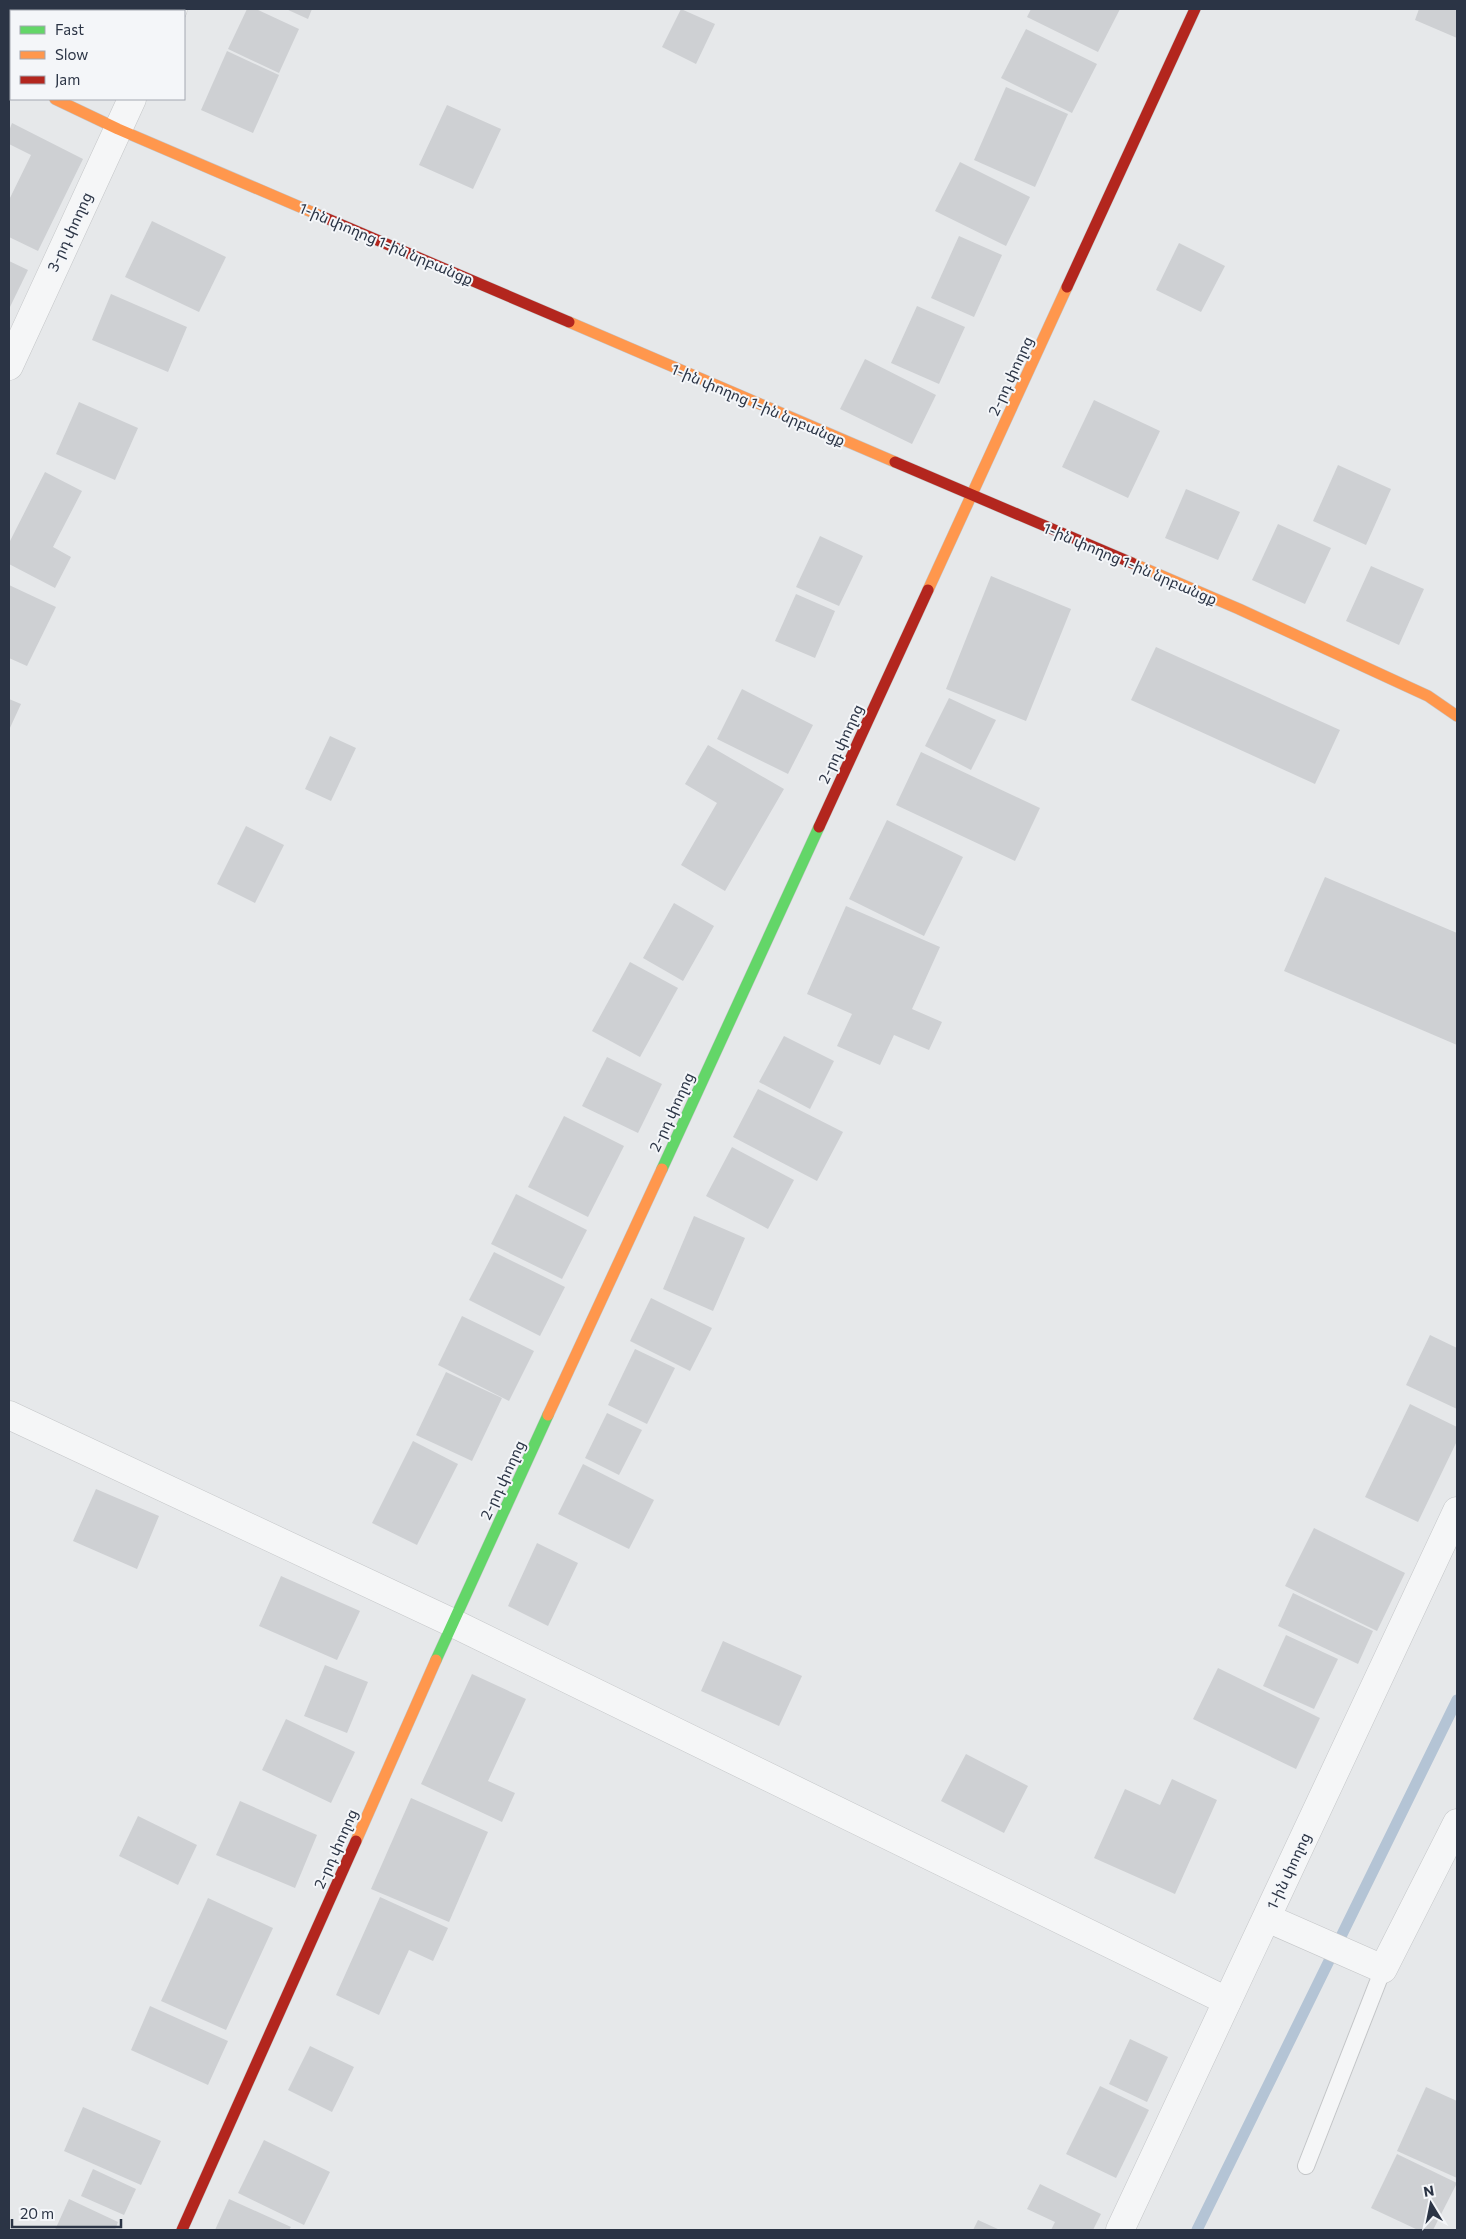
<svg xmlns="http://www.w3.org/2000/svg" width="1466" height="2239" viewBox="0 0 1466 2239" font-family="Commissioner,'Noto Sans Armenian',sans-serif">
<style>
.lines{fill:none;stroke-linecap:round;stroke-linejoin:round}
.stream{stroke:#b4c4d5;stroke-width:11}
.building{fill:#ced0d3}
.lane-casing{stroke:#c4c6c8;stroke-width:18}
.street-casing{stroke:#c4c6c8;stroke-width:29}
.fast-casing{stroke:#c4c6c8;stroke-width:12}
.slow-casing{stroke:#c4c6c8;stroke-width:12}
.jam-casing{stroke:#c4c6c8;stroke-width:12}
.lane{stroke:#f5f6f7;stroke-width:16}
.street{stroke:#f5f6f7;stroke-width:28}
.fast{stroke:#63d668;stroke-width:11}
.slow{stroke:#ff974d;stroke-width:11}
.jam{stroke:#b3261e;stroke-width:11}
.labels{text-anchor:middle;stroke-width:4;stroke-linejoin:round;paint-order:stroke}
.street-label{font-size:15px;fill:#2b3445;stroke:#f4f6f9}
</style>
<rect width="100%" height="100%" fill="#e6e8ea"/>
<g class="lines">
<path class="stream" d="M 1197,2230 L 1457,1700"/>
</g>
<g class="building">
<path d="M 50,9 L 97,9 L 101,11 L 48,11 Z"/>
<path d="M 247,9 L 256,9 L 299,29 L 279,73 L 228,49 Z"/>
<path d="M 286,9 L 312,9 L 308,19 Z"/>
<path d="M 681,9 L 715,24 L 696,64 L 662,47 Z"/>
<path d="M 1031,9 L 1120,9 L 1098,52 L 1027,17 Z"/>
<path d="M 1419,9 L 1457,9 L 1457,38 L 1415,20 Z"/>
<path d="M 1026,29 L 1097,64 L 1072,113 L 1001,78 Z"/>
<path d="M 227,51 L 279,75 L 253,133 L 201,110 Z"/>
<path d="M 1006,87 L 1068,114 L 1035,187 L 974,160 Z"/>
<path d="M 447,105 L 501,129 L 473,189 L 419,165 Z"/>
<path d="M 12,123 L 83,159 L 38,251 L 9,237 L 9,200 L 31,155 L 9,144 L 9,131 Z"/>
<path d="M 960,162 L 1030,197 L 1006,246 L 935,211 Z"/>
<path d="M 152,221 L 226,257 L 199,312 L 125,277 Z"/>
<path d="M 959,236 L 1002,255 L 974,317 L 931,298 Z"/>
<path d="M 1179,243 L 1225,266 L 1201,312 L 1156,290 Z"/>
<path d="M 9,261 L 28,270 L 9,309 Z"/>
<path d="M 111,294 L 187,327 L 168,372 L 92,340 Z"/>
<path d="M 917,306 L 965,327 L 939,384 L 891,363 Z"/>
<path d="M 865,359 L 936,395 L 912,444 L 840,409 Z"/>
<path d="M 1094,400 L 1160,431 L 1128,498 L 1062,467 Z"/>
<path d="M 79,402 L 138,428 L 115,480 L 56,454 Z"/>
<path d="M 1338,465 L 1391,489 L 1366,545 L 1313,521 Z"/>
<path d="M 45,472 L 82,491 L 53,547 L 71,557 L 55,588 L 9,564 L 9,543 Z"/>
<path d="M 1186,489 L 1240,512 L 1218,560 L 1165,538 Z"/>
<path d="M 1278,524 L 1331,548 L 1305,604 L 1252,580 Z"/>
<path d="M 820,536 L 863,556 L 839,606 L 796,587 Z"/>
<path d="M 1371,566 L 1424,589 L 1399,645 L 1346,621 Z"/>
<path d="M 991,576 L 1071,609 L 1026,721 L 946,689 Z"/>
<path d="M 9,585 L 56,607 L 27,666 L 9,658 Z"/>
<path d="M 796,594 L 835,611 L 815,658 L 775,641 Z"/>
<path d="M 1156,647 L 1340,730 L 1315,784 L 1131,700 Z"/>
<path d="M 742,689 L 813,725 L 788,774 L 717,739 Z"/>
<path d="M 949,698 L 996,720 L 971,770 L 925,746 Z"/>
<path d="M 9,699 L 21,704 L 9,730 Z"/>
<path d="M 330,736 L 356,748 L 331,801 L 305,789 Z"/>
<path d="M 708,745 L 784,789 L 725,891 L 681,865 L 717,803 L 685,784 Z"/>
<path d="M 921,752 L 1040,808 L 1015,861 L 896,805 Z"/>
<path d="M 887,820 L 963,857 L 924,936 L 849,899 Z"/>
<path d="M 246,826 L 284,845 L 255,903 L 217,884 Z"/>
<path d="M 1325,877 L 1457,933 L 1457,1045 L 1284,971 Z"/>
<path d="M 674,903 L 714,926 L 683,981 L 643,958 Z"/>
<path d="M 846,906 L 940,947 L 912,1009 L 942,1022 L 929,1050 L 894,1035 L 880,1065 L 837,1046 L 852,1014 L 807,994 Z"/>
<path d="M 630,962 L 678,988 L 640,1057 L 592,1031 Z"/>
<path d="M 784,1036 L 834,1061 L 810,1109 L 759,1082 Z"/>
<path d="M 607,1057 L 662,1084 L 638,1133 L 582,1106 Z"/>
<path d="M 758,1089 L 843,1132 L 817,1181 L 733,1137 Z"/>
<path d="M 564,1116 L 624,1146 L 588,1217 L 528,1187 Z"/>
<path d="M 732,1147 L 794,1180 L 768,1229 L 706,1196 Z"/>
<path d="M 516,1194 L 587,1230 L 562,1279 L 491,1244 Z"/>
<path d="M 694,1216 L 745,1238 L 713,1311 L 663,1289 Z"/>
<path d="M 494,1252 L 565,1287 L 540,1336 L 469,1300 Z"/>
<path d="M 651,1298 L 712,1328 L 690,1371 L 630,1341 Z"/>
<path d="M 462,1316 L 534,1351 L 509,1401 L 438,1365 Z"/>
<path d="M 1430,1335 L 1457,1348 L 1457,1409 L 1406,1385 Z"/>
<path d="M 635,1349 L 675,1368 L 647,1424 L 608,1405 Z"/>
<path d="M 446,1372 L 502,1398 L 472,1461 L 416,1435 Z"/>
<path d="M 1410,1404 L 1457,1427 L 1457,1441 L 1418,1522 L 1365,1497 Z"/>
<path d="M 607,1413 L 642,1430 L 619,1475 L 585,1458 Z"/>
<path d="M 413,1441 L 458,1464 L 417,1545 L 372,1523 Z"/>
<path d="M 583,1464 L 654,1500 L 629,1549 L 558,1514 Z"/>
<path d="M 96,1489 L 159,1516 L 137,1569 L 73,1541 Z"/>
<path d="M 1314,1528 L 1405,1573 L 1377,1631 L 1285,1586 Z"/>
<path d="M 537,1543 L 578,1563 L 548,1626 L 508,1606 Z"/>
<path d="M 281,1576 L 360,1611 L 337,1660 L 259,1626 Z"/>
<path d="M 1293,1593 L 1373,1631 L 1358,1664 L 1278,1626 Z"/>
<path d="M 1286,1635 L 1338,1659 L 1314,1709 L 1263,1686 Z"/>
<path d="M 723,1641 L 802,1676 L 779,1726 L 701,1691 Z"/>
<path d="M 325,1665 L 368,1682 L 347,1733 L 304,1716 Z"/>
<path d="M 1218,1668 L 1320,1718 L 1296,1769 L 1193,1719 Z"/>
<path d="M 472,1674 L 526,1699 L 488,1781 L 515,1793 L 502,1822 L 421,1784 Z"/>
<path d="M 286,1719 L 355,1752 L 331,1803 L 262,1770 Z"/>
<path d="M 966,1754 L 1028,1786 L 1004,1833 L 941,1801 Z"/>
<path d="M 1172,1779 L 1217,1800 L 1175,1894 L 1094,1858 L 1125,1789 L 1160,1805 Z"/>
<path d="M 411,1798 L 488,1832 L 449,1922 L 371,1889 Z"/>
<path d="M 240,1801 L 317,1835 L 295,1888 L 216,1855 Z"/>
<path d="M 138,1816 L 197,1845 L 178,1885 L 119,1856 Z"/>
<path d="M 380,1897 L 448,1928 L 433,1961 L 409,1950 L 379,2015 L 336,1995 Z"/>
<path d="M 208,1898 L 273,1928 L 226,2030 L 161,2001 Z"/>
<path d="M 150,2006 L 228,2041 L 208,2085 L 131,2050 Z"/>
<path d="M 1130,2039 L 1168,2057 L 1147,2102 L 1109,2084 Z"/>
<path d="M 310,2046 L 354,2067 L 332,2112 L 288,2090 Z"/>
<path d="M 1100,2086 L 1149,2110 L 1116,2178 L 1066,2154 Z"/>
<path d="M 1426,2087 L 1457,2101 L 1457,2178 L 1397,2151 Z"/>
<path d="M 83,2107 L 161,2141 L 141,2185 L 64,2151 Z"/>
<path d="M 264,2140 L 330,2172 L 304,2225 L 238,2193 Z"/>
<path d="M 1397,2154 L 1457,2183 L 1433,2230 L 1418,2230 L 1371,2208 Z"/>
<path d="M 93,2169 L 136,2189 L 124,2215 L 81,2196 Z"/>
<path d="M 1040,2184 L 1101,2214 L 1093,2230 L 1051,2230 L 1055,2222 L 1027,2209 Z"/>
<path d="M 69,2199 L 118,2222 L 115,2230 L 55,2230 Z"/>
<path d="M 229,2199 L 291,2227 L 289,2230 L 215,2230 Z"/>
<path d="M 978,2220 L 1000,2230 L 973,2230 Z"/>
</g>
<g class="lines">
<defs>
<path id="lane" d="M 1306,2166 L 1383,1969"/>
<g id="street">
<path d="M 172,11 L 173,9"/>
<path d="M 9,76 L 11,78"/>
<path d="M 9,366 L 132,99"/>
<path d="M 9,1415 L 453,1623 L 1227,2001"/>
<path d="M 1267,1918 L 1383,1969 L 1457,1823"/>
<path d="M 1120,2230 L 1457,1511"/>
</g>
<g id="fast">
<path d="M 662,1169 L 819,827"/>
<path d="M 436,1660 L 548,1415"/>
</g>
<g id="slow">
<path d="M 55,99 L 118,129 L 321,216"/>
<path d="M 569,322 L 895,462"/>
<path d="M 1132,563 L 1239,609 L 1428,696 L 1457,716"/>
<path d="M 928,590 L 1067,287"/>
<path d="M 548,1415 L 662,1169"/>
<path d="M 356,1841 L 436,1660"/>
</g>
<g id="jam">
<path d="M 321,216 L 569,322"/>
<path d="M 1067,287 L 1195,9"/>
<path d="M 895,462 L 1132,563"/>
<path d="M 819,827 L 928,590"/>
<path d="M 182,2230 L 356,1841"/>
</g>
</defs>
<use href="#lane" class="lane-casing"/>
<use href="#street" class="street-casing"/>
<use href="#fast" class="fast-casing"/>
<use href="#slow" class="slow-casing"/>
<use href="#jam" class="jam-casing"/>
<use href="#lane" class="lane"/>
<use href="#street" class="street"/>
<use href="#fast" class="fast"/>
<use href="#slow" class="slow"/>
<use href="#jam" class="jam"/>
</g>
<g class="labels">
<g class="street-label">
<text transform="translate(70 232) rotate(-65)" y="5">3-րդ փողոց</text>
<text transform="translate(386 244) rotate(23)" y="5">1-ին փողոց 1-ին նրբանցք</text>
<text transform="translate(1011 376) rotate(-65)" y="5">2-րդ փողոց</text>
<text transform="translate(758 405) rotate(23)" y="5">1-ին փողոց 1-ին նրբանցք</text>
<text transform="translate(1130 564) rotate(23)" y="5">1-ին փողոց 1-ին նրբանցք</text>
<text transform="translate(841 744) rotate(-65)" y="5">2-րդ փողոց</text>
<text transform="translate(672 1112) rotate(-65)" y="5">2-րդ փողոց</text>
<text transform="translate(503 1480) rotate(-65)" y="5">2-րդ փողոց</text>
<text transform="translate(336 1849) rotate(-66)" y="5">2-րդ փողոց</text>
<text transform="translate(1289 1871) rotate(-65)" y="5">1-ին փողոց</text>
</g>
</g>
<rect width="1466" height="2239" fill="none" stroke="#2b3445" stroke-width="20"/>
<rect x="10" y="10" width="175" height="90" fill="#f4f6f9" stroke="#a4a8b1"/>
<rect x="20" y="26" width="25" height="8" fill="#63d668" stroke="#a4a8b1"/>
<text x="55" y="35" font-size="15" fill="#2b3445">Fast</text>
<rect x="20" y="51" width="25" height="8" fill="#ff974d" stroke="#a4a8b1"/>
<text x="55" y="60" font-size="15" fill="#2b3445">Slow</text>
<rect x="20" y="76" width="25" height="8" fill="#b3261e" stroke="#a4a8b1"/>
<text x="55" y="85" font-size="15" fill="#2b3445">Jam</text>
<g transform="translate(1431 2204) rotate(350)" stroke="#f4f6f9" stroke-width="4" paint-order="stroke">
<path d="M0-4L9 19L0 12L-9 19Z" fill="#2b3445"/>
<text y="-8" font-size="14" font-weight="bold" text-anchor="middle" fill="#2b3445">N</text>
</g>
<path d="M12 2219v8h109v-8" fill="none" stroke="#2b3445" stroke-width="2.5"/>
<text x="20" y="2219" font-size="15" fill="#2b3445" stroke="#f4f6f9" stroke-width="4" paint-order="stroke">20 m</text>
</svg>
